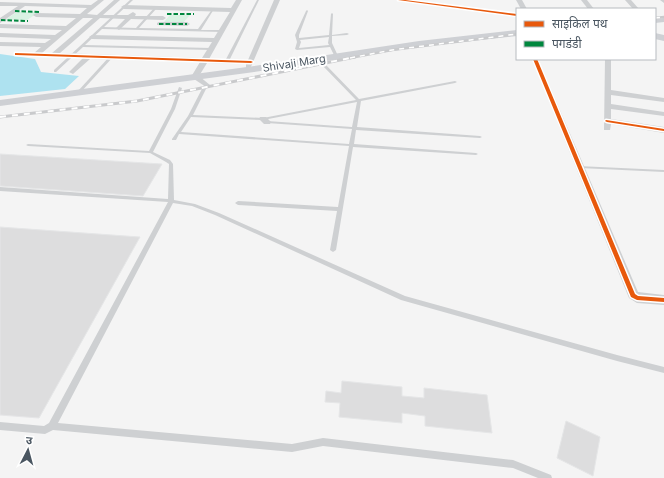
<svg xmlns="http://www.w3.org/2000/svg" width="664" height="478" viewBox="0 0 664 478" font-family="Inter,'Noto Sans Devanagari',sans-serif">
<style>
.green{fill:#d9f2e3}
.water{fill:#aee2f0}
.building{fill:#ddddde;stroke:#e5e6e7}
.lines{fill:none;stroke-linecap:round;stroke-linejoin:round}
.lane{fill:#ced0d2;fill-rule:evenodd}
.street{fill:#ced0d2;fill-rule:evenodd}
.secondary{fill:#ced0d4;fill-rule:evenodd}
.rail-far1-casing{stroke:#c9cacc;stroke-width:2.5}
.rail-casing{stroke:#c9cacc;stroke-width:3}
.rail-far1{stroke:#fff;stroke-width:1.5;stroke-dasharray:5;stroke-linecap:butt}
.rail{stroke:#fff;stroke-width:2;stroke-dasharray:6;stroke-linecap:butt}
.quiet{stroke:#00873e;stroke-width:2;stroke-dasharray:4.5 2;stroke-linecap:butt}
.cycleway-casing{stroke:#fff;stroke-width:3}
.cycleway{fill:#e8590c;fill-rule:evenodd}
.labels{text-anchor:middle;stroke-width:4;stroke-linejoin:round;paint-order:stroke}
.far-street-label{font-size:11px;fill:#4a5661;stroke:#fff}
</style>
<rect width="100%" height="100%" fill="#f4f4f4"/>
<g class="green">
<path d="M 17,12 L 39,12 L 27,20 L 5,20 Z"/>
<path d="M 170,15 L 190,15 L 183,23 L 163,23 Z"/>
</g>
<path class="water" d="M 0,54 L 35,59 L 41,72 L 79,76 L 65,89 L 0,96 Z"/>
<g class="building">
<path d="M 0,154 L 162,164 L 143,196 L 0,186 Z"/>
<path d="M 0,227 L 140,237 L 39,418 L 0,415 Z"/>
<path d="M 342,381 L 402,387 L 402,396 L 424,398 L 424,388 L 487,395 L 492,433 L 425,426 L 425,416 L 402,413 L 402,423 L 339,417 L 340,403 L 325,402 L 326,391 L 341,393 Z"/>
<path d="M 566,421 L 600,437 L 593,476 L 557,458 Z"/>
</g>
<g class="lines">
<g class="lane">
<path d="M 130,0 L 133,0 L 104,27 L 136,28 L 155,7 L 156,9 L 139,28 L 198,29 L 213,8 L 214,9 L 201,30 L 222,30 L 224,31 L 222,32 L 102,29 L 85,45 L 211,48 L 213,49 L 211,50 L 83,47 L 56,72 L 54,72 L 54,70 Z"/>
<path d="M 257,0 L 259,0 L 229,61 L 226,62 L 225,61 Z"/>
<path d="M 307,10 L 308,11 L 299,35 L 299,38 L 329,35 L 331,14 L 332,13 L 333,14 L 332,35 L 347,33 L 349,34 L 347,35 L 332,36 L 332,43 L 338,56 L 337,57 L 335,57 L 330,47 L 297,50 L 295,49 L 297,42 L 295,35 L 306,11 ZM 329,37 L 328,43 L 329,45 L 299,48 L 301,42 L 300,40 Z"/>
<path d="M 110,56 L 113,57 L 80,93 L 78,93 L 78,91 Z"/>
<path d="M 323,64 L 325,64 L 359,99 L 455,81 L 457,82 L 455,83 L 361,101 L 357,127 L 480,136 L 482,137 L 480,138 L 356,130 L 354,144 L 476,153 L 478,154 L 476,155 L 353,147 L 336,250 L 333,252 L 330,250 L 337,211 L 238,205 L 235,203 L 238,201 L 338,207 L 349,146 L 179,134 L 176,140 L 172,140 L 172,139 L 188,116 L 204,85 L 206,84 L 208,85 L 193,115 L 263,118 L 356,100 L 323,66 ZM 357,102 L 352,127 L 267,121 L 265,122 L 267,123 L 352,129 L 349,144 L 181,132 L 191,117 L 263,120 Z"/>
<path d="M 179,87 L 182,88 L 175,109 L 153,152 L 170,160 L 173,164 L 174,200 L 195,204 L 219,213 L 405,296 L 617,355 L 664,367 L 664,373 L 617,361 L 401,300 L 215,215 L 192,206 L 173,203 L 58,423 L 292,444 L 323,438 L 513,460 L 551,475 L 552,478 L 538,478 L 513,468 L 323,446 L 292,452 L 53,430 L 45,434 L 0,430 L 0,422 L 44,426 L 49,423 L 168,202 L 0,191 L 0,187 L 168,199 L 169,164 L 166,162 L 150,153 L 28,146 L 26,145 L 28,144 L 149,151 L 171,109 Z"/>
<path d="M 578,166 L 664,170 L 664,172 L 580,168 L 578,168 Z"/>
</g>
<g class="street">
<path d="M 98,0 L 104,0 L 87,14 L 97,15 L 114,0 L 120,0 L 103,15 L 128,15 L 133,12 L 136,14 L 135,16 L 163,16 L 166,18 L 163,20 L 131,19 L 119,30 L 116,28 L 125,19 L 100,18 L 60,53 L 202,58 L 212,42 L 92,39 L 89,37 L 92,35 L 214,38 L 230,12 L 124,9 L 121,7 L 124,5 L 231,8 L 236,0 L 242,0 L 209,59 L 248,60 L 274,0 L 280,0 L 250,69 L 246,69 L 246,64 L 207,63 L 199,76 L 210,85 L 206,87 L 191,77 L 200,62 L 90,59 L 73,74 L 69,72 L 83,58 L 16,56 L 14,55 L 14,53 L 34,53 L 41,47 L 0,46 L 0,42 L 45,43 L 51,39 L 0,37 L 0,33 L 55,35 L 62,30 L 0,28 L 0,24 L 66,26 L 76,18 L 36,17 L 33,15 L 36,13 L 80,14 L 87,8 L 25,6 L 0,23 L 0,18 L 18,6 L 0,6 L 0,2 L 91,5 ZM 83,18 L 93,18 L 52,53 L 42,53 Z"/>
<path d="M 396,0 L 412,0 L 517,13 L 517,17 Z"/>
<path d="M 516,0 L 522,0 L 527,9 L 521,9 Z"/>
<path d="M 581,0 L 587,0 L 594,9 L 588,9 Z"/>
<path d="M 625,0 L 631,0 L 639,9 L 633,9 Z"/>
<path d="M 660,0 L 664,0 L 664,3 Z"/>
<path d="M 159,22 L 187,22 L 190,24 L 187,26 L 157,25 L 157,23 Z"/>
<path d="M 532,59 L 538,59 L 638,292 L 664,295 L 664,305 L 637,303 L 629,298 Z"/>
<path d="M 605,59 L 611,59 L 611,90 L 664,98 L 664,102 L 611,95 L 611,104 L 664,112 L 664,116 L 611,109 L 611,119 L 664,127 L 664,133 L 611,124 L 610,130 L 604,130 Z"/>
<path d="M 260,117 L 266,117 L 271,122 L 270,124 L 264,124 L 259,119 Z"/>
</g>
<g class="secondary">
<path d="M 664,18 L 664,22 L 655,23 L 655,19 Z"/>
<path d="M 517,30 L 517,36 L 419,47 L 247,73 L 0,106 L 0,100 L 247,67 L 419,41 Z"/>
<path d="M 655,33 L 664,35 L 664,41 L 655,39 Z"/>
</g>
<defs>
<g id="rail-far1">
<path d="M 655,18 L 664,17"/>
<path d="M 350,58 L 392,50 L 517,34"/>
</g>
<path id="rail" d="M 0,117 L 137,101 L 355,57"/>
</defs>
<use href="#rail-far1" class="rail-far1-casing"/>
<use href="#rail" class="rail-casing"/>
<use href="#rail-far1" class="rail-far1"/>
<use href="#rail" class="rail"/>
<g class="quiet">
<path d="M 15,11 L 41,12"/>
<path d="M 167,14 L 194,14"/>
<path d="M 1,20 L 28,21"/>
<path d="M 159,24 L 187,24"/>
</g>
<defs>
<g id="cycleway">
<path d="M 398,0 L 405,0 L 517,14 L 517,16 Z"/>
<path d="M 15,53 L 251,61 L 253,62 L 251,63 L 16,55 L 15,55 Z"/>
<path d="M 533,59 L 537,59 L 635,294 L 638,296 L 664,298 L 664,302 L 637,300 L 631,297 Z"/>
<path d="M 606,120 L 664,129 L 664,131 L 607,122 L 605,121 Z"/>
</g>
</defs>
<use href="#cycleway" class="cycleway-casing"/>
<use href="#cycleway" class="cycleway"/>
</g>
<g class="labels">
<g class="far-street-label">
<text transform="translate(294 63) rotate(-9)" y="4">Shivaji Marg</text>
</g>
</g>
<rect x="516" y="8" width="140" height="52" fill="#ffffff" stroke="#b7bbc0"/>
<rect x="524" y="21" width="20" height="6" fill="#e8590c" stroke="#b7bbc0"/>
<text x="552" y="28" font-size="12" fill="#4a5661">साइकिल पथ</text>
<rect x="524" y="41" width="20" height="6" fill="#00873e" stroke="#b7bbc0"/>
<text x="552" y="48" font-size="12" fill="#4a5661">पगडंडी</text>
<g transform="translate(28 450) rotate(6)" stroke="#ffffff" stroke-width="3" paint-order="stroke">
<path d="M0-3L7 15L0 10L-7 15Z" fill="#4a5661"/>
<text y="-6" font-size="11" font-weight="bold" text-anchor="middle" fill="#4a5661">उ</text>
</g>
</svg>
